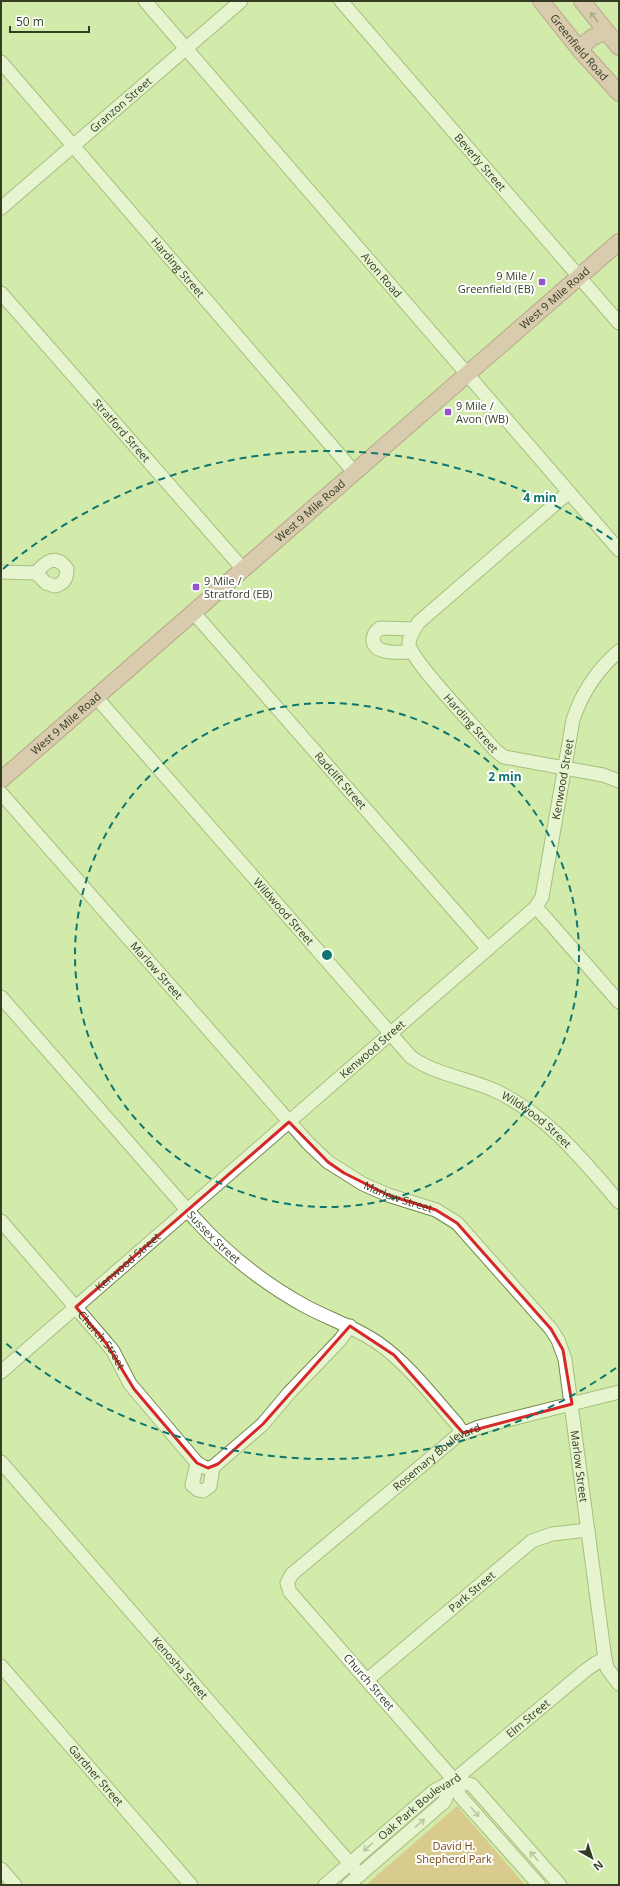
<svg xmlns="http://www.w3.org/2000/svg" width="620" height="1886" viewBox="0 0 620 1886" font-family="'Open Sans',sans-serif">
<style>
.green{fill:#dfa46b}
.lines{fill:none;stroke-linecap:round;stroke-linejoin:round}
.minor-casing{stroke:#72884b;stroke-width:15}
.major-casing{stroke:#975961;stroke-width:18}
.minor{stroke:#fff;stroke-width:13}
.major{stroke:#e1a4b4;stroke-width:16}
.oneway{stroke:#79665d}
.oneway2{stroke:#9a9e91}
.marked{fill:none;stroke:#d62828;stroke-width:3;stroke-linejoin:round}
.ring{fill:none;stroke:#0f766e;stroke-width:2;stroke-dasharray:7 5}
.poi-dot{fill:#9154cb;stroke:#fff;stroke-width:1.5}
.labels{text-anchor:middle;stroke-width:4;stroke-linejoin:round;paint-order:stroke}
.street-label{font-size:11px;fill:#343d23;stroke:#fff}
.poi-label{font-size:11px;fill:#343d23;stroke:#fff;text-anchor:start}
.park-label{font-size:11px;fill:#7a4b11;stroke:#fff}
.centre{fill:#0f766e;stroke:#fff;stroke-width:2}
.ring-label{font-size:12px;text-anchor:middle;font-weight:bold;fill:#0f766e;stroke:#fff;stroke-width:4;stroke-linejoin:round;paint-order:stroke}
</style>
<rect width="100%" height="100%" fill="#d2ebaa"/>
<path class="green" d="M 457,1806 L 525,1885 L 366,1885 Z"/>
<g class="lines">
<defs>
<g id="minor">
<path id="s1" d="M 145,1 L 619,550"/>
<path id="s2" d="M 341,1 L 619,323"/>
<path id="s3" d="M 1,62 L 355,473"/>
<path id="s4" d="M 1,208 L 241,1"/>
<path id="s5" d="M 1,293 L 243,569"/>
<path id="s6" d="M 569,492 L 419,622 C 414,629 409,636 409,644 C 411,661 480,732 495,750 L 504,757 L 603,775 L 619,781"/>
<path d="M 1,572 L 36,573 L 46,583 L 55,586 C 64,584 67,578 67,569 C 56,553 45,562 36,573"/>
<path id="s7" d="M 193,612 L 488,949"/>
<path d="M 412,652 C 401,652 372,656 373,638 C 374,633 377,630 380,628 L 414,629"/>
<path id="s8" d="M 96,697 L 411,1057 C 436,1075 468,1078 496,1091 C 548,1116 582,1159 619,1202"/>
<path id="s9" d="M 1,793 L 308,1143 L 328,1162 L 363,1184 L 388,1195 L 436,1210 L 457,1223 L 551,1329 L 558,1340 L 565,1359 L 605,1659 L 607,1668 L 619,1684"/>
<path d="M 536,907 L 619,1002"/>
<path id="s10" d="M 1,997 L 196,1220 C 228,1255 263,1283 305,1306 C 329,1319 355,1327 378,1343 C 408,1364 432,1396 456,1423 L 463,1433"/>
<path id="s11" d="M 1,1221 L 103,1339 L 113,1351 L 130,1384 L 197,1463 C 203,1467 206,1469 213,1467 L 263,1424 L 289,1393 L 340,1340 L 350,1326"/>
<path id="s12" d="M 1,1372 L 536,907 L 542,897 L 573,720 C 582,692 597,670 619,651"/>
<path id="s13" d="M 1,1462 L 360,1875"/>
<path d="M 197,1463 L 192,1485 L 198,1490 L 203,1491 L 210,1486 L 213,1467"/>
<path id="s14" d="M 1,1666 L 191,1885"/>
<path id="s15" d="M 367,1680 L 532,1541 L 552,1534 L 588,1530"/>
<path d="M 454,1780 L 472,1785 L 560,1885"/>
<path d="M 1,1869 L 15,1885"/>
<path id="s16" d="M 325,1885 L 434,1791 L 454,1780 L 586,1670 L 596,1663 L 605,1659"/>
<path d="M 348,1885 L 444,1802 L 454,1780"/>
<path id="s17" d="M 539,1885 L 460,1796 L 454,1780 L 290,1592 L 287,1583 L 292,1574 L 457,1436 L 479,1427 L 619,1392"/>
</g>
<g id="major">
<path id="s18" d="M 541,1 L 580,50 L 619,93"/>
<path d="M 582,1 L 619,47"/>
<path d="M 580,50 C 587,40 594,35 606,32"/>
<path id="s19" d="M 1,780 L 619,242"/>
</g>
</defs>
<use href="#minor" class="minor-casing"/>
<use href="#major" class="major-casing"/>
<use href="#minor" class="minor"/>
<use href="#major" class="major"/>
</g>
<defs><path id="oneway-shaft" d="M-6 0H5M1.5-3L5.5 0L1.5 3" fill="none" stroke-width="1.6" stroke-linecap="round" stroke-linejoin="round"/></defs>
<use class="oneway" href="#oneway-shaft" transform="translate(594 17) rotate(-128)"/>
<g class="oneway2">
<use href="#oneway-shaft" transform="translate(475 1812) rotate(50)"/>
<use href="#oneway-shaft" transform="translate(420 1823) rotate(-41)"/>
<use href="#oneway-shaft" transform="translate(368 1847) rotate(139)"/>
<use href="#oneway-shaft" transform="translate(534 1856) rotate(-132)"/>
</g>
<path d="M0 0H620V1886H0ZM 289,1122 L 328,1162 L 344,1173 L 388,1195 L 436,1210 L 457,1223 L 551,1329 L 563,1350 L 572,1404 L 463,1433 L 394,1355 L 350,1326 L 263,1424 L 218,1464 L 208,1468 L 197,1463 L 134,1389 L 106,1343 L 76,1307 Z" fill="#d2ebaa" fill-opacity=".55" fill-rule="evenodd"/>
<path class="marked" d="M 289,1122 L 328,1162 L 344,1173 L 388,1195 L 436,1210 L 457,1223 L 551,1329 L 563,1350 L 572,1404 L 463,1433 L 394,1355 L 350,1326 L 263,1424 L 218,1464 L 208,1468 L 197,1463 L 134,1389 L 106,1343 L 76,1307 Z"/>
<g class="ring">
<circle cx="327" cy="955" r="252"/>
<path d="M616 1368A504 504 0 0 1 3 1341M3 569A504 504 0 0 1 616 542"/>
</g>
<g class="poi-dot">
<rect x="538" y="278" width="8" height="8" rx="2"/>
<rect x="444" y="408" width="8" height="8" rx="2"/>
<rect x="192" y="583" width="8" height="8" rx="2"/>
</g>
<g class="labels">
<g class="street-label">
<text dy="4" stroke="none"><textPath href="#s18" startOffset="60">Greenfield Road</textPath></text>
<text dy="4" stroke="none"><textPath href="#s4" startOffset="158">Granzon Street</textPath></text>
<text dy="4" stroke="none"><textPath href="#s2" startOffset="213">Beverly Street</textPath></text>
<text dy="4" stroke="none"><textPath href="#s3" startOffset="271">Harding Street</textPath></text>
<text dy="4" stroke="none"><textPath href="#s1" startOffset="362">Avon Road</textPath></text>
<text dy="4" stroke="none"><textPath href="#s19" startOffset="734">West 9 Mile Road</textPath></text>
<text dy="4" stroke="none"><textPath href="#s5" startOffset="183">Stratford Street</textPath></text>
<text dy="4" stroke="none"><textPath href="#s19" startOffset="410">West 9 Mile Road</textPath></text>
<text dy="4" stroke="none"><textPath href="#s19" startOffset="86">West 9 Mile Road</textPath></text>
<text dy="4" stroke="none"><textPath href="#s6" startOffset="324">Harding Street</textPath></text>
<text dy="4" stroke="none"><textPath href="#s12" startOffset="840">Kenwood Street</textPath></text>
<text dy="4" stroke="none"><textPath href="#s7" startOffset="224">Radclift Street</textPath></text>
<text dy="4" stroke="none"><textPath href="#s8" startOffset="285">Wildwood Street</textPath></text>
<text dy="4" stroke="none"><textPath href="#s9" startOffset="236">Marlow Street</textPath></text>
<text dy="4" stroke="none"><textPath href="#s12" startOffset="492">Kenwood Street</textPath></text>
<text dy="4" stroke="none"><textPath href="#s8" startOffset="620">Wildwood Street</textPath></text>
<text dy="4" stroke="none"><textPath href="#s9" startOffset="572">Marlow Street</textPath></text>
<text dy="4" stroke="none"><textPath href="#s10" startOffset="321">Sussex Street</textPath></text>
<text dy="4" stroke="none"><textPath href="#s12" startOffset="168">Kenwood Street</textPath></text>
<text dy="4" stroke="none"><textPath href="#s11" startOffset="156">Church Street</textPath></text>
<text dy="4" stroke="none"><textPath href="#s17" startOffset="592">Rosemary Boulevard</textPath></text>
<text dy="4" stroke="none"><textPath href="#s9" startOffset="920">Marlow Street</textPath></text>
<text dy="4" stroke="none"><textPath href="#s15" startOffset="137">Park Street</textPath></text>
<text dy="4" stroke="none"><textPath href="#s13" startOffset="273">Kenosha Street</textPath></text>
<text transform="translate(369 1682) rotate(49)" y="4">Church Street</text>
<text dy="4" stroke="none"><textPath href="#s16" startOffset="263">Elm Street</textPath></text>
<text dy="4" stroke="none"><textPath href="#s14" startOffset="145">Gardner Street</textPath></text>
<text dy="4" stroke="none"><textPath href="#s16" startOffset="123">Oak Park Boulevard</textPath></text>
</g>
<g class="poi-label">
<text x="534" y="280" text-anchor="end">9 Mile /<tspan x="534" dy="13">Greenfield (EB)</tspan></text>
<text x="456" y="410">9 Mile /<tspan x="456" dy="13">Avon (WB)</tspan></text>
<text x="204" y="585">9 Mile /<tspan x="204" dy="13">Stratford (EB)</tspan></text>
</g>
<g class="park-label">
<text x="454" y="1850">David H.<tspan x="454" dy="13">Shepherd Park</tspan></text>
</g>
</g>
<circle cx="327" cy="955" r="6" class="centre"/>
<g class="ring-label">
<text x="540" y="502">4 min</text>
<text x="505" y="781">2 min</text>
</g>
<rect width="620" height="1886" fill="none" stroke="#343d23" stroke-width="4"/>
<g transform="translate(592 1858) rotate(141)" stroke="#ffffff" stroke-width="3" paint-order="stroke">
<path d="M0-3L7 15L0 10L-7 15Z" fill="#343d23"/>
<text y="-6" font-size="11" font-weight="bold" text-anchor="middle" fill="#343d23">N</text>
</g>
<path d="M10 26v6h79v-6" fill="none" stroke="#343d23" stroke-width="2"/>
<text x="16" y="26" font-size="12" fill="#343d23" stroke="#ffffff" stroke-width="3" paint-order="stroke">50 m</text>
</svg>
